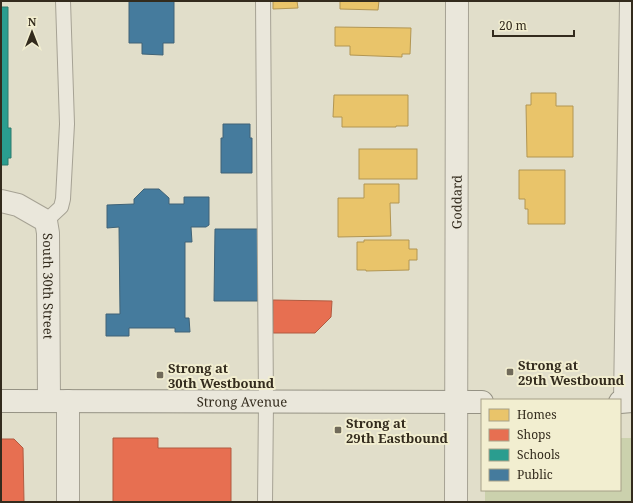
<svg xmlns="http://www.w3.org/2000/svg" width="633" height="503" viewBox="0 0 633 503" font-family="'Noto Serif',serif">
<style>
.green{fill:#cbd1ad}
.homes{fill:#e9c46a;stroke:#b29653}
.shops{fill:#e76f51;stroke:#b15b41}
.schools{fill:#2a9d8f;stroke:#2d7b6d}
.public{fill:#457b9d;stroke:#406377}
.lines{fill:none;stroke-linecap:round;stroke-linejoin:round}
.lane-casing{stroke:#a6a294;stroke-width:16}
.street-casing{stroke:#a6a294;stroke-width:24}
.secondary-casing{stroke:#959284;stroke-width:24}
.lane{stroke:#eae7db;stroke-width:14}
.street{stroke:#eae7db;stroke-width:22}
.secondary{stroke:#eae7db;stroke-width:22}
.poi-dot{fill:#706a5a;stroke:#f2eed0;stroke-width:1.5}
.labels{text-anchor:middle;stroke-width:4;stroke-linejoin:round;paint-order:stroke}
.street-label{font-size:13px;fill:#332b1d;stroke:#f2eed0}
.poi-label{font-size:13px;font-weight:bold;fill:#332b1d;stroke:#f2eed0;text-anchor:start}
</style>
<rect width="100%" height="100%" fill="#e1deca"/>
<path class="green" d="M 620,438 L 632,438 L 632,502 L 485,502 L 485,490 L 620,490 Z"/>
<g class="homes">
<path d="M 273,1 L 297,1 L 298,8 L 273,9 Z"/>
<path d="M 340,1 L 379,1 L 378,10 L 340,9 Z"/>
<path d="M 335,27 L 411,28 L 410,54 L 402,54 L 402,57 L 350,55 L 350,46 L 335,46 Z"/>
<path d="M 531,93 L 556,93 L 556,106 L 573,106 L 573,157 L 527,157 L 526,105 L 531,105 Z"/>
<path d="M 334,95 L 408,95 L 408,126 L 396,126 L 396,127 L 342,127 L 342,117 L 333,117 Z"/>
<rect x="359" y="149" width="58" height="30"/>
<path d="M 519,170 L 565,170 L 565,224 L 528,224 L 528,209 L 525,209 L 525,199 L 519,199 Z"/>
<path d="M 364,184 L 399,184 L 399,203 L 390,203 L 391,236 L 338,237 L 338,198 L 364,198 Z"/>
<path d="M 364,240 L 409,240 L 409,249 L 417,249 L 417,260 L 409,260 L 409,270 L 366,271 L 366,270 L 357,270 L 357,242 L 364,242 Z"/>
</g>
<g class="shops">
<path d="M 273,300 L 332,301 L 331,317 L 315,333 L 273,333 Z"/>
<path d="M 113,438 L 158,438 L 158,448 L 231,448 L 231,502 L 113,502 Z"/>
<path d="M 1,439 L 14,439 L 23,448 L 24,502 L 1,502 Z"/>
</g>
<path class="schools" d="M 1,7 L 8,7 L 8,128 L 11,128 L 11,158 L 8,158 L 8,165 L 1,165 Z"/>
<g class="public">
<path d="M 129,1 L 174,1 L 174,43 L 163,43 L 163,55 L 142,54 L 142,43 L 129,43 Z"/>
<path d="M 223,124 L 250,124 L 250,138 L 252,138 L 252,173 L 221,173 L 221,138 L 223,138 Z"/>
<path d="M 144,189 L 159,189 L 169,198 L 169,204 L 184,204 L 184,197 L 209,197 L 209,225 L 206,227 L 191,227 L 192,242 L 185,242 L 185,318 L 189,318 L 190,332 L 175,332 L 175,328 L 129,328 L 129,336 L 106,336 L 106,314 L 120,314 L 119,227 L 107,228 L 107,205 L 134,204 L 134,199 Z"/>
<path d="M 215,229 L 259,229 L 258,301 L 214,301 Z"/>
</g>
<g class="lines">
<defs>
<g id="lane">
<path d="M 263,1 L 266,402 L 265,502"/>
<path d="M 46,221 L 61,207 L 63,199 L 67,124 L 63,1"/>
</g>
<g id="street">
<path id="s1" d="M 1,201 L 18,205 L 46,221 L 48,233 L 49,401"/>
<path d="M 68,401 L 68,502"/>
<path d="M 625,401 L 631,1"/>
<path id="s2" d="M 456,502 L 457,1"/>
</g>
<g id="secondary">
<path id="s3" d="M 1,401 L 482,402"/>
<path d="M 620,402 L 632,401"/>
</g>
</defs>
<use href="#lane" class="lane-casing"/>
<use href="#street" class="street-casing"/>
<use href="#secondary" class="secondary-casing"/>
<use href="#lane" class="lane"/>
<use href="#street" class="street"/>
<use href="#secondary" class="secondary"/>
</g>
<g class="poi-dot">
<rect x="506" y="368" width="8" height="8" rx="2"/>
<rect x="156" y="371" width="8" height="8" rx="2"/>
<rect x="334" y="426" width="8" height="8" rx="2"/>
</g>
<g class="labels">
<g class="street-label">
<text dy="5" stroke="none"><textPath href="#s2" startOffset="300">Goddard</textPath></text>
<text dy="5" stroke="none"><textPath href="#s1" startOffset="115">South 30th Street</textPath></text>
<text dy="5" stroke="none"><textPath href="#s3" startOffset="241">Strong Avenue</textPath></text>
</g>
<g class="poi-label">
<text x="518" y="370">Strong at<tspan x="518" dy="15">29th Westbound</tspan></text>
<text x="168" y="373">Strong at<tspan x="168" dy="15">30th Westbound</tspan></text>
<text x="346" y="428">Strong at<tspan x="346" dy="15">29th Eastbound</tspan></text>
</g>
</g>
<rect width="633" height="503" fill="none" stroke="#332b1d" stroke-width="4"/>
<rect x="481" y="399" width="140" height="92" fill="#f2eed0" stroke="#a6a088"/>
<rect x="489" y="409" width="20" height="12" fill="#e9c46a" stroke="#a6a088"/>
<text x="517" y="419" font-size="12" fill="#332b1d">Homes</text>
<rect x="489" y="429" width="20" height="12" fill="#e76f51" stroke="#a6a088"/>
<text x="517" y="439" font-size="12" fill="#332b1d">Shops</text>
<rect x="489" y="449" width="20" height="12" fill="#2a9d8f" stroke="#a6a088"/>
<text x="517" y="459" font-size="12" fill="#332b1d">Schools</text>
<rect x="489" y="469" width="20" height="12" fill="#457b9d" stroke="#a6a088"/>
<text x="517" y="479" font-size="12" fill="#332b1d">Public</text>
<g transform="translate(32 32)" stroke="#f2eed0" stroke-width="3" paint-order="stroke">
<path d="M0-3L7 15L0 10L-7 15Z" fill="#332b1d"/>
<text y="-6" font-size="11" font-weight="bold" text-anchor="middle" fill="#332b1d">N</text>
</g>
<path d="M493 30v6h81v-6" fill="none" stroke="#332b1d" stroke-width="2"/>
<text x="499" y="30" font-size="12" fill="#332b1d" stroke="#f2eed0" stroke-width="3" paint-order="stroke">20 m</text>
</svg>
